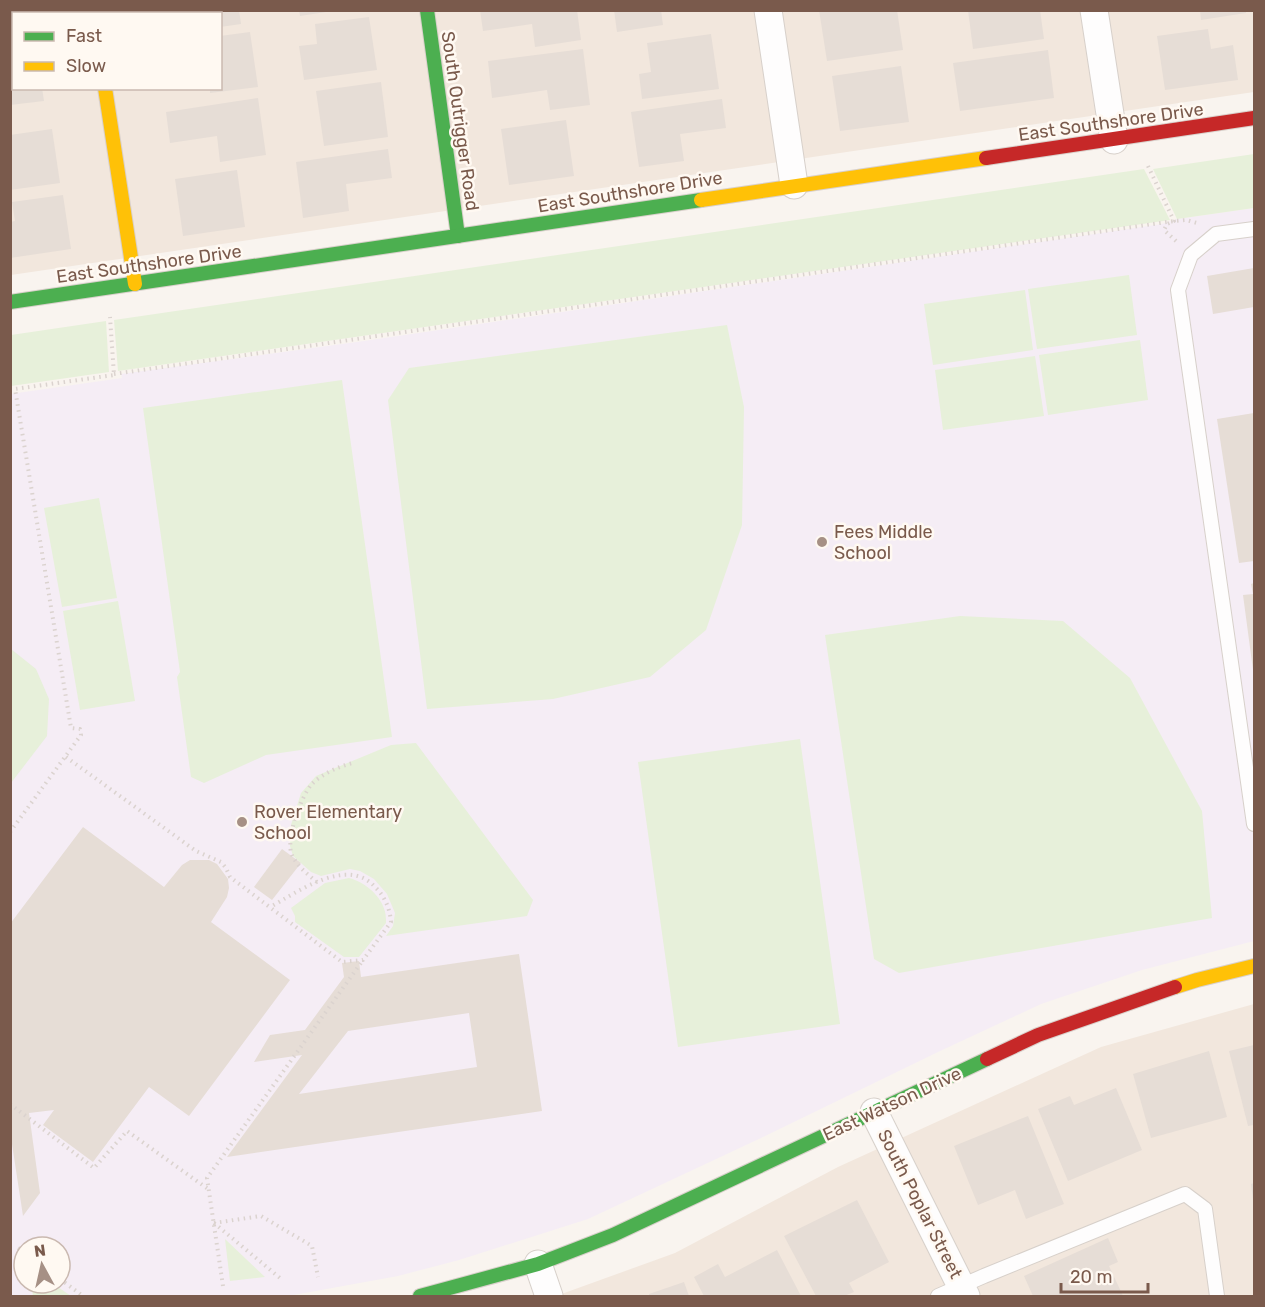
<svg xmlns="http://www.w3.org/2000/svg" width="1265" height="1307" viewBox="0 0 1265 1307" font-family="Rubik,sans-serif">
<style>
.residential{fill:#f2e7dd;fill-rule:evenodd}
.education{fill:#f5edf5;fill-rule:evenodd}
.green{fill:#e7f0da}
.building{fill:#e6ddd6;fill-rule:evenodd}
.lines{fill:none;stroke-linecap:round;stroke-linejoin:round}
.lane-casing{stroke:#d7d0ca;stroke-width:16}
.street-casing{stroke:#d7d0ca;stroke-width:29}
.fast-casing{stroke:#d9d0cb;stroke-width:16}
.slow-casing{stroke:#d9d0cb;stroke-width:16}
.jam-casing{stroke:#d9d0cb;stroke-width:16}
.path{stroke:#dbd3cf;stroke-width:4;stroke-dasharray:1.5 4.5;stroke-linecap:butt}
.lane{stroke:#fefdfd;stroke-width:14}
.street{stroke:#fefdfd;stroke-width:27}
.fast{stroke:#4caf50;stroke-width:14}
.slow{stroke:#ffc107;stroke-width:14}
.jam{stroke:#c62828;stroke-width:14}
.poi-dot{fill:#a69085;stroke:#fff9f2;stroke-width:2}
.labels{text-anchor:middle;stroke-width:5;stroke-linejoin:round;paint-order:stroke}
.street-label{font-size:18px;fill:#7a5a4c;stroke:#fff9f2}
.poi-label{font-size:18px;fill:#7a5a4c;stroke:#fff9f2;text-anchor:start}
</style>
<rect width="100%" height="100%" fill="#f9f4ef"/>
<g class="residential">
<path d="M 10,11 L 1254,11 L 1254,92 L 11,275 ZM 14,14 L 220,14 L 220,88 L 14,88 Z"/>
<path d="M 1254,1004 L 1254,1296 L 556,1296 L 675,1253 L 838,1167 L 1101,1047 Z"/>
</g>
<path class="education" d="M 1254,208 L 1254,941 L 1142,970 L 1041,1004 L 938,1052 L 761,1138 L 588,1219 L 459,1260 L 398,1276 L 288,1296 L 11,1296 L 10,394 L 122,378 L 121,374 L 364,341 L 1162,224 L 1177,219 ZM 24,1247 L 60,1247 L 60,1283 L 24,1283 Z"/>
<g class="green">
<path d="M 1254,154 L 1254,208 L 1177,219 L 1153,169 Z"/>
<path d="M 1144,169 L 1170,220 L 118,371 L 114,320 Z"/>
<path d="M 1129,275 L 1137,335 L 1037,349 L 1028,289 Z"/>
<path d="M 1025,290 L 1033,350 L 933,365 L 924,304 Z"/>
<path d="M 106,321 L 109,372 L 11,386 L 11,335 Z"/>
<path d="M 727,325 L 744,407 L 742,525 L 706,630 L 650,677 L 553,699 L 427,709 L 388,400 L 409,368 Z"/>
<path d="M 1140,340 L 1148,400 L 1048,415 L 1039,355 Z"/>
<path d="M 1035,356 L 1044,416 L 943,430 L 935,370 Z"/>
<path d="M 342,380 L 392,737 L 266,755 L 204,783 L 191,777 L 177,677 L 180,672 L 143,408 Z"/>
<path d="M 99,498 L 117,598 L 62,607 L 44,508 Z"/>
<path d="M 118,601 L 135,701 L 80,710 L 63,611 Z"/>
<path d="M 960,616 L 1063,621 L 1130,678 L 1202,811 L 1212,918 L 899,973 L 874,959 L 825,635 Z"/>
<path d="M 11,649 L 36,669 L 49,699 L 47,736 L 11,783 Z"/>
<path d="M 800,739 L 840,1024 L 678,1047 L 638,762 Z"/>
<path d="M 416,743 L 533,900 L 527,916 L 386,936 L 393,926 L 395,913 L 387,894 L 374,879 L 360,871 L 350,869 L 321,876 L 311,872 L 293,856 L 290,846 L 291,825 L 301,793 L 316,776 L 391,745 Z"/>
<path d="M 349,878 C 368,883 388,901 386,923 L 359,957 L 344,957 L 295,922 L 295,916 L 291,908 L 325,883 Z"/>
<path d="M 225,1239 L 265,1277 L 230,1281 Z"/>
<path d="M 31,1283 L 52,1283 L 71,1296 L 33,1296 Z"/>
</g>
<g class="building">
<path d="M 10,10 L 37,10 L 37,14 L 14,14 L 14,57 L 10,57 Z"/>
<path d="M 197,10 L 239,10 L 241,24 L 220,27 L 220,14 L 198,14 Z"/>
<path d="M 299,10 L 326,10 L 326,12 L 300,16 Z"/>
<path d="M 480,10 L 577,10 L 581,40 L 535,47 L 532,24 L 483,31 Z"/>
<path d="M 614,10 L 661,10 L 663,25 L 617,32 Z"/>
<path d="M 819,10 L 897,10 L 903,50 L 827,61 Z"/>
<path d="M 968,10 L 1040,10 L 1044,39 L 973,49 Z"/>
<path d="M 1200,10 L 1246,10 L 1246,13 L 1201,20 Z"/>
<path d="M 369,17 L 377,70 L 304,80 L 299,46 L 317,44 L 315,24 Z"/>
<path d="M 1208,29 L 1211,49 L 1233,45 L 1238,80 L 1165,90 L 1157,36 Z"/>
<path d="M 250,32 L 258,87 L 210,93 L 210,88 L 220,88 L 220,36 Z"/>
<path d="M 711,34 L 719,89 L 642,99 L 639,74 L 651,72 L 647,43 Z"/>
<path d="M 583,49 L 590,105 L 550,110 L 547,90 L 492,98 L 488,61 Z"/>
<path d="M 1048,50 L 1054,98 L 960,111 L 953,63 Z"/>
<path d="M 901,66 L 909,122 L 840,131 L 832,76 Z"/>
<path d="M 14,67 L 14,88 L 42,88 L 44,101 L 10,105 L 10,68 Z"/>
<path d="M 381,82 L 388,137 L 324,146 L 316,91 Z"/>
<path d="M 258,98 L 266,155 L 220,162 L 217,136 L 170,143 L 166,112 Z"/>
<path d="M 722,99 L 726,128 L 680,134 L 684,161 L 639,167 L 631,112 Z"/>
<path d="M 566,120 L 574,176 L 509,185 L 501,129 Z"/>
<path d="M 52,129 L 60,183 L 10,190 L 10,135 Z"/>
<path d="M 388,149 L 392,178 L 346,184 L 349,211 L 303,218 L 296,162 Z"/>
<path d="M 237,170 L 245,227 L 183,236 L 175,179 Z"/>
<path d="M 63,195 L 71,249 L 10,258 L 10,222 L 15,221 L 12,202 Z"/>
<path d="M 1254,268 L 1254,307 L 1213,314 L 1207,276 Z"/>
<path d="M 1254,413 L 1254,561 L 1239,563 L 1217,419 Z"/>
<path d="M 1254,583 L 1254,670 L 1253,670 L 1243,595 L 1253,594 L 1251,584 Z"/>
<path d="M 83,827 L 164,887 L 182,865 L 190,860 L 209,860 L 217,864 L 228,879 L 229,888 L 227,897 L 211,922 L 290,980 L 189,1116 L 149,1087 L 93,1162 L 43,1125 L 54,1110 L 29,1113 L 40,1193 L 23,1216 L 10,1131 L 10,924 Z"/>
<path d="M 282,849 L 301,863 L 272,900 L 254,887 Z"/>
<path d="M 519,954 L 542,1111 L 227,1157 L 302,1055 L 254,1062 L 270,1035 L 305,1030 L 344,977 L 342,963 L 359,961 L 361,977 ZM 469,1013 L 477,1067 L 299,1094 L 348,1031 Z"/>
<path d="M 1254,1045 L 1254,1125 L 1248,1126 L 1229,1051 Z"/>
<path d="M 1209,1051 L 1227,1117 L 1151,1138 L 1133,1074 Z"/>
<path d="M 1116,1088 L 1142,1150 L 1068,1181 L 1038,1109 L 1070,1096 L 1074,1105 Z"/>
<path d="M 1028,1116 L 1064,1204 L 1026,1219 L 1015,1190 L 978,1205 L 954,1146 Z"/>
<path d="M 1254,1183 L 1254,1200 L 1253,1200 L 1251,1184 Z"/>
<path d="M 857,1200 L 889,1262 L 849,1283 L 854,1292 L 844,1296 L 816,1296 L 784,1236 Z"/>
<path d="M 1108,1238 L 1118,1262 L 1109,1266 L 1123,1296 L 1033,1296 L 1024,1276 Z"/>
<path d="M 777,1250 L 801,1296 L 704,1296 L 694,1277 L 718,1264 L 725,1277 Z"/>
<path d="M 684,1282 L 689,1296 L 649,1296 L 649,1294 Z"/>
</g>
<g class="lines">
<defs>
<g id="lane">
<path d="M 1254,229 L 1216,234 L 1191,255 L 1178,290 L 1254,824"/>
<path d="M 938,1296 L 984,1276 L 1185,1194 L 1205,1209 L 1217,1296"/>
</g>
<g id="street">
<path d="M 93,10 L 94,14"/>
<path d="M 768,10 L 794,185"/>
<path d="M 1094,10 L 1114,140"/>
<path d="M 874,1112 L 966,1296"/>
<path d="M 538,1264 L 549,1296"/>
</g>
<g id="fast">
<path d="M 427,10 L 458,236"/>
<path d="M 10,302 L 701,200"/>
<path d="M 420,1296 L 538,1264 L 613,1235 L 987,1059"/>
</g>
<g id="slow">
<path d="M 105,88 L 135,284"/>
<path d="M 701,200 L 986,158"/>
<path d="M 1175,987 L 1197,980 L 1254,966"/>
</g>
<g id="jam">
<path d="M 986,158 L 1254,118"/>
<path d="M 987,1059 L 1038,1035 L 1175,987"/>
</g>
</defs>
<use href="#lane" class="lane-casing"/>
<use href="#street" class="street-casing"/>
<use href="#fast" class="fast-casing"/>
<use href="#slow" class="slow-casing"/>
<use href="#jam" class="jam-casing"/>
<g class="path">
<path d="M 1148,166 L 1174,221 L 1167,224 L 1164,230 L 1177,242"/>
<path d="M 114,374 L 1174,221 L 1186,220 L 1197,223"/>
<path d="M 66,757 L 196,851 L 221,862 L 226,868 L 230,877 L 342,962 L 363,960 L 391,922 C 390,909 385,897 376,888 C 348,855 298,892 270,907"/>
<path d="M 10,832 L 81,735 L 80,729 L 71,728 L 15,389 L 114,375 L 110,317"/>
<path d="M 317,882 C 307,874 297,866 292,855 C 285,840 301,796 312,784 C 322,774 339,766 353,763"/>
<path d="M 10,1104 L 94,1168 L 127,1131 L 208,1189"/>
<path d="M 214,1223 L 261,1216 L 312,1246 L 318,1277"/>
<path d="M 214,1223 L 280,1278"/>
<path d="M 18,1248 L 24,1252"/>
<path d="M 60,1279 L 83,1296"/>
<path d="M 223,1286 L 207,1178 L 363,960"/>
</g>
<use href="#lane" class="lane"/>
<use href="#street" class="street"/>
<use href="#fast" class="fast"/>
<use href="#slow" class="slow"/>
<use href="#jam" class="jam"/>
</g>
<g class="poi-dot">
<circle cx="822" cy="542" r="6"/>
<circle cx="242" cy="822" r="6"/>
</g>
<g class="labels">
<g class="street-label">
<text transform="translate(460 121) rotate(82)" y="6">South Outrigger Road</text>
<text transform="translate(1111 122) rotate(-8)" y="6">East Southshore Drive</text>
<text transform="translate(630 192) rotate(-9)" y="6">East Southshore Drive</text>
<text transform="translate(149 264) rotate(-8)" y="6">East Southshore Drive</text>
<text transform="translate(892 1104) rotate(-25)" y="6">East Watson Drive</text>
<text transform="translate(920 1204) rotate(63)" y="6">South Poplar Street</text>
</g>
<g class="poi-label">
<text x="834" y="538">Fees Middle<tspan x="834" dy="21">School</tspan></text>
<text x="254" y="818">Rover Elementary<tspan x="254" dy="21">School</tspan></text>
</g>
</g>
<rect width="1265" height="1307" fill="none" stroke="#7a5a4c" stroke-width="24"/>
<rect x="12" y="12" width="210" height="78" fill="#fff9f2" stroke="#cab9b0" stroke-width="1.5"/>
<rect x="24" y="32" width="30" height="9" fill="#4caf50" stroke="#cab9b0" stroke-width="1.5"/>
<text x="66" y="42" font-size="18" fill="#7a5a4c">Fast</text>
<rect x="24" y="62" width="30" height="9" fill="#ffc107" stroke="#cab9b0" stroke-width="1.5"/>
<text x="66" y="72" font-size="18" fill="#7a5a4c">Slow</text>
<g transform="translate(42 1265) rotate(352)"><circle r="28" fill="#fff9f2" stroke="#cab9b0" stroke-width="1.5"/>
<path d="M0-4.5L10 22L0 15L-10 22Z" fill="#a69085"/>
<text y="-9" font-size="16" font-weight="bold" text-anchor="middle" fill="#7a5a4c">N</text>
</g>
<path d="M1061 1283v9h87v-9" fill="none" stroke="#7a5a4c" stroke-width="3"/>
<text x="1070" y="1283" font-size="18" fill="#7a5a4c" stroke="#fff9f2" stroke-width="4.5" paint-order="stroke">20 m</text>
</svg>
